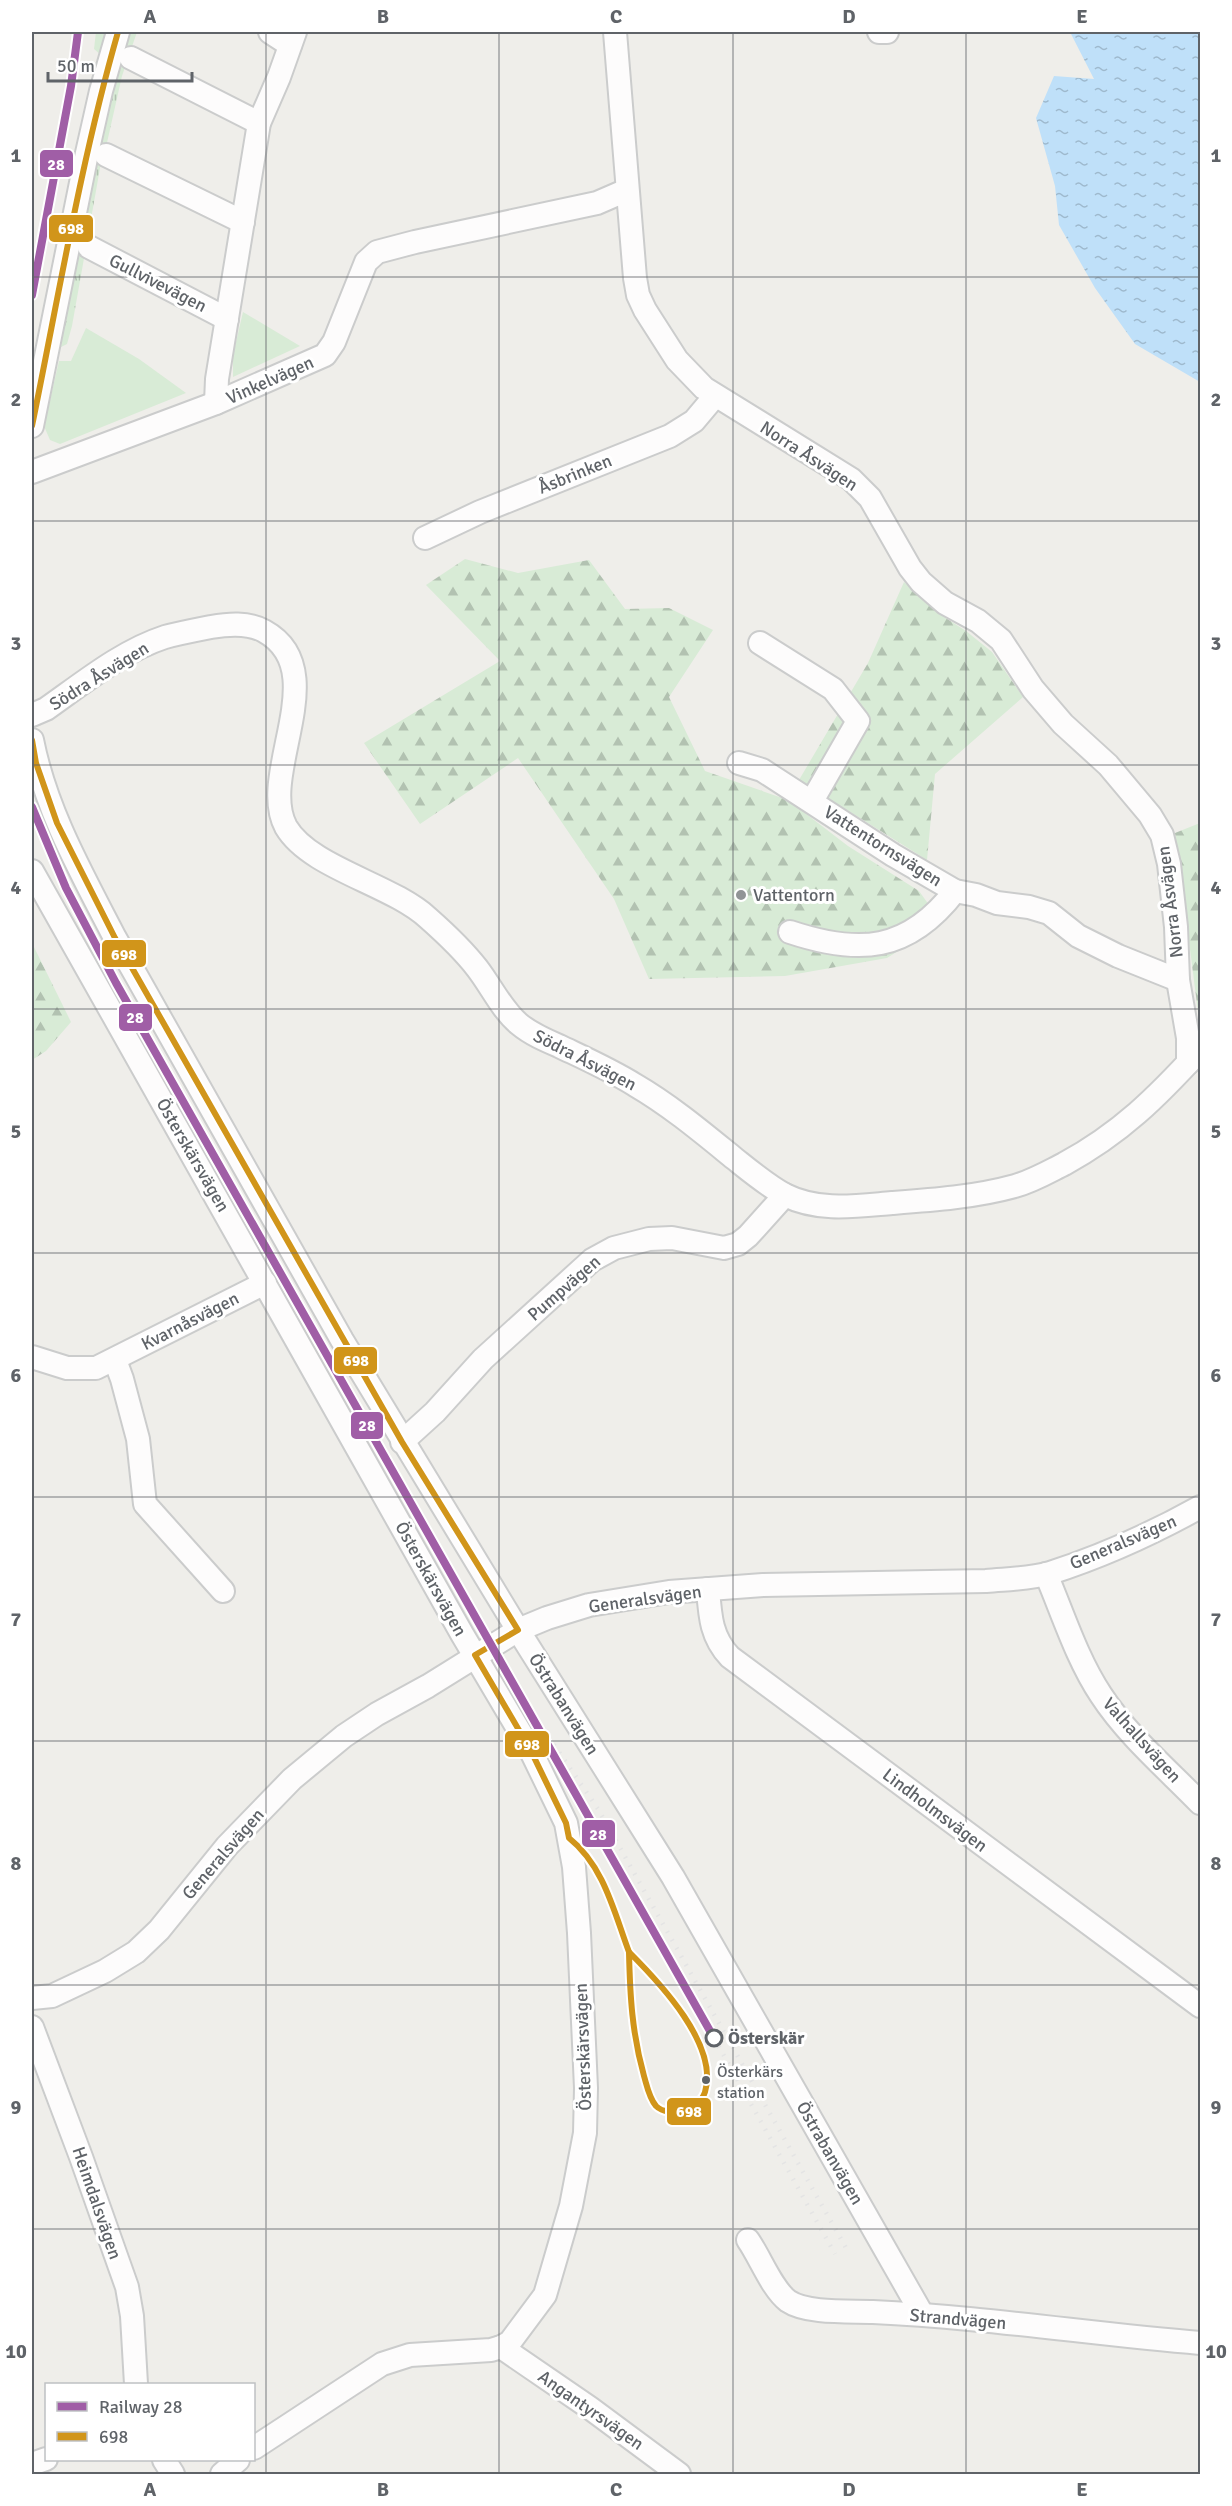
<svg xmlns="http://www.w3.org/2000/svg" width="1232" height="2506" viewBox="0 0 1232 2506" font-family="Signika,sans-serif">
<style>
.grass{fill:url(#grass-tufts)}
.forest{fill:url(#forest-firs)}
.green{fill:#d8ebd6}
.water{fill:url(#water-ripples)}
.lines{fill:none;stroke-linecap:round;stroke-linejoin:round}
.minor-casing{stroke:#cbcccc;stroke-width:26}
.minor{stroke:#fdfcfc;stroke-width:22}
.rail{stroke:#e4e4e4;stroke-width:4.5;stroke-dasharray:1.5 8;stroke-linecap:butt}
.bus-1-casing{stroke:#fff;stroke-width:10}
.bus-1{stroke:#d1951a;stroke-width:6}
.rail-1-casing{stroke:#fff;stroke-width:12}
.rail-1{stroke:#a05ea6;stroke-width:8}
.grid{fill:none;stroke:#5f6368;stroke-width:1.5;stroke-opacity:0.55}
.poi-dot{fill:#919496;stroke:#fff;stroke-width:2}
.stop-dot{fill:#fff;stroke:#5f6368;stroke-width:3}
.bus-dot{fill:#5f6368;stroke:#fff;stroke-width:2}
.labels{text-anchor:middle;stroke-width:6;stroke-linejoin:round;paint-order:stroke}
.bus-label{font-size:16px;fill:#5f6368;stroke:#fff;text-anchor:start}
.street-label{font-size:18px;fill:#5f6368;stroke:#fff}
.poi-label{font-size:18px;fill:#5f6368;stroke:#fff;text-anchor:start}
.stop-label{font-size:18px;font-weight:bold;fill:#5f6368;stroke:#fff;text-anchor:start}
.line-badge{stroke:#fff;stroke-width:2}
.badge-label{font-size:16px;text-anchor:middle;font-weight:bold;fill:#fff}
.neatline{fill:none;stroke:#5f6368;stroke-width:2}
.grid-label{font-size:20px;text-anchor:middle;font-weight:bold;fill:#5f6368}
</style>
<defs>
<pattern id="grass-tufts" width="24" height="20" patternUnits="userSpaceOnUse" patternTransform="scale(1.5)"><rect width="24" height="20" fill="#d8ebd6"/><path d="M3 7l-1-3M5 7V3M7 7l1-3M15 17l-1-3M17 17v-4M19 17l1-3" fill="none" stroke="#b2c2b1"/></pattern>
<pattern id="forest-firs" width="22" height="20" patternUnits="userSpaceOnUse" patternTransform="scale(1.5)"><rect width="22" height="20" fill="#d8ebd6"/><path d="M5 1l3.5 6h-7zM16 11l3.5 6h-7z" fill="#b2c2b1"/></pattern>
<pattern id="water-ripples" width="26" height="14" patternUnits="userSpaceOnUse" patternTransform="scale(1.5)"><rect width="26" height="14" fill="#bfe0f9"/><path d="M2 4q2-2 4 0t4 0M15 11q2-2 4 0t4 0" fill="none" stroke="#9eb9cd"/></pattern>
</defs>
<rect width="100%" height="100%" fill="#efeeea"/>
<path class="grass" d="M 129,32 L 137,32 L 122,76 L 104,156 L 102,157 L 72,326 L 67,344 L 61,347 L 79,238 L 115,76 Z"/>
<g class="forest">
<path d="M 465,559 L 518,573 L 589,560 L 625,609 L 669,608 L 713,630 L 669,697 L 705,771 L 788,800 L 848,846 L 919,891 L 942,923 L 887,958 L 785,976 L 649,979 L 614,899 L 518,758 L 420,824 L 364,743 L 500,661 L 426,585 Z"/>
<path d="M 904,582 L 941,615 L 966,631 L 992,652 L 1023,697 L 935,774 L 927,860 L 799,780 L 868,663 Z"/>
<path d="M 1200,823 L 1200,1027 L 1175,833 Z"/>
<path d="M 32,943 L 71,1022 L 46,1051 L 32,1060 Z"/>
</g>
<g class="green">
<path d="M 96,32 L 109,32 L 101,55 L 94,49 Z"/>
<path d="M 243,312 L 300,346 L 233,377 L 233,355 Z"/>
<path d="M 86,328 L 139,359 L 186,393 L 60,444 L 50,440 L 44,426 L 59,361 L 71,361 Z"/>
</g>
<path class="water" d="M 1070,32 L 1200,32 L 1200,382 L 1135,344 L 1095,288 L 1059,225 L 1055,186 L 1036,118 L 1054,76 L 1094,79 Z"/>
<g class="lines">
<defs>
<g id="minor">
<path d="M 270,32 L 290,45"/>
<path d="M 615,32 L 635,278 L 638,295 L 645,310 L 677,360 L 704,388 L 851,479 L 870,498 L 910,568 L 921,582 L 945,603 L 978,621 L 1001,640 L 1033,689 L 1063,724 L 1108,765 L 1150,815 L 1162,835 L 1169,864 L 1176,927 L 1178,980 L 1188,1038 L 1188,1063"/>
<path d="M 879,32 L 887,32"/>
<path d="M 131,58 L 259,123"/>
<path d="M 106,155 L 243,222"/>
<path d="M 89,247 L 227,319"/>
<path d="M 216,403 L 217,379 L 259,123 L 279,77 L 295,32"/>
<path d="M 32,426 L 87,153 L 101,91 L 118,32"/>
<path d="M 32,472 L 216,403 L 325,355 L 334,342 L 366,262 L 377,252 L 415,242 L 597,203 L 627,190"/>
<path d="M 425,538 L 480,512 L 670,436 L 694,421 L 715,396"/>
<path d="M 760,643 L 833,689 L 858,721 L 812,801"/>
<path d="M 32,715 L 46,709 C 83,683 122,651 165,637 C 180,633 196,630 211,627 C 228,624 248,622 264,631 C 335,670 257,774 286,827 C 310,868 391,884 428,918 C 445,933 463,950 477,968 C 491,986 502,1010 519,1024 C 531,1034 545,1040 559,1046 C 584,1058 611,1070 635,1085 C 671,1106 703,1133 735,1159 C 750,1171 768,1186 785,1195 C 819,1212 856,1206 892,1203 C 933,1200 975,1197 1015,1186 C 1033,1181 1048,1172 1064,1164 C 1121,1133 1157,1097 1200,1050"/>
<path d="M 32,740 C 46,811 82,874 115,938 L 342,1340 L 518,1630 L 673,1877 L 922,2314"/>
<path d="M 739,763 L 762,770 L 893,855 L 955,891 L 976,895 L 997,903 L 1029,907 L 1049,913 L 1078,936 L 1118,956 L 1178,980"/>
<path d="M 32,871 L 462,1634 L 530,1749 L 566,1823 L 574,1867 L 579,1933 L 586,2088 L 585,2133 L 571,2206 L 545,2295 L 510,2342 L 501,2347 L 491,2350 L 410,2355 L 382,2364 L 254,2448"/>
<path d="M 790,932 C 859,955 908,952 955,891"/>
<path d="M 32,1357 L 67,1368 L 96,1368 L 265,1283"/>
<path d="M 115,1360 L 122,1379 L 138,1439 L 145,1504 L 223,1591"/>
<path d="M 402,1442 L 435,1412 L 483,1359 L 592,1260 L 614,1248 L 649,1239 L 672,1238 L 724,1248 L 738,1244 L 748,1236 L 785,1195"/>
<path d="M 1046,1574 C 1063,1614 1077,1659 1101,1695 C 1127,1735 1167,1769 1200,1803"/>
<path d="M 708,1589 C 710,1616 711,1637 730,1657 L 1200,2006"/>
<path d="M 32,1998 L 52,1996 L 105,1971 L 136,1952 L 159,1930 L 227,1846 L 292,1779 L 344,1736 L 377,1714 L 428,1686 L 518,1630 L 547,1618 L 589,1605 L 669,1592 L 763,1585 L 986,1581 C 1007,1579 1030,1579 1050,1573 C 1100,1557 1155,1532 1200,1507"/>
<path d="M 32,2027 L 81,2157 L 127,2287 L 132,2316 L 136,2384"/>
<path d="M 748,2240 C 760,2257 772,2289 788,2301 C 807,2314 850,2311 873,2312 C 983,2317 1091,2334 1200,2343"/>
<path d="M 501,2347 L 590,2408 L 679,2474"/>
<path d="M 164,2460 L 173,2474"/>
<path d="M 32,2464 L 46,2459"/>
<path d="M 222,2474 L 238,2460"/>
</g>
</defs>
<use href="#minor" class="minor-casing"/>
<use href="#minor" class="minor"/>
<g class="rail">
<path d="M 511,1682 L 598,1809 L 846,2248"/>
<path d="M 714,2038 L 835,2254"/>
</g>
<defs>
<g id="bus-1">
<path d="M 32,426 C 59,294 81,161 118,32"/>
<path d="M 32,740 L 36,763 L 57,823 L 115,938 L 402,1442 L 518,1630 L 475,1655 L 530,1749 L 566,1823 L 569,1838 C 604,1866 614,1912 629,1952"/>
<path d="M 629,1952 C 660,1983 719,2045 705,2092 C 703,2099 696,2105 692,2111 C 681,2111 665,2115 656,2106 C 649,2098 647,2086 644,2076 C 632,2033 630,1996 629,1952 Z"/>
</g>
</defs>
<use href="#bus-1" class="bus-1-casing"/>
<use href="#bus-1" class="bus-1"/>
<defs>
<g id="rail-1">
<path d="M 32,295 L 71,86 L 78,32"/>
<path d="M 32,807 L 66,888 L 116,983 L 714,2038"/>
</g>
</defs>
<use href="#rail-1" class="rail-1-casing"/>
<use href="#rail-1" class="rail-1"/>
</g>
<path class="grid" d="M 266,32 L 266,2474M 499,32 L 499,2474M 733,32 L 733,2474M 966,32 L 966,2474M 32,277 L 1200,277M 32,521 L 1200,521M 32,765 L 1200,765M 32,1009 L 1200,1009M 32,1253 L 1200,1253M 32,1497 L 1200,1497M 32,1741 L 1200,1741M 32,1985 L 1200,1985M 32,2229 L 1200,2229"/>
<circle class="poi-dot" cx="741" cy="895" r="6"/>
<circle class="stop-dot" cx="714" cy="2038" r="8"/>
<circle class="bus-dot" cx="706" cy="2080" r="5"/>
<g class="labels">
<g class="bus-label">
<text x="717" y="2077">Österkärs<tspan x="717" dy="21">station</tspan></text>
</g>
<g class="street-label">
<text transform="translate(158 283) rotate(27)" y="6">Gullvivevägen</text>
<text transform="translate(270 380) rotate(-24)" y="6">Vinkelvägen</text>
<text transform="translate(809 456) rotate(33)" y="6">Norra Åsvägen</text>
<text transform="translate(575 474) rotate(-22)" y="6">Åsbrinken</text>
<text transform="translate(99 676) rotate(-32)" y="6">Södra Åsvägen</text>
<text transform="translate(883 846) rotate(32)" y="6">Vattentornsvägen</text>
<text transform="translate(1170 902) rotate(-97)" y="6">Norra Åsvägen</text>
<text transform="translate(585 1060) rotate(27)" y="6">Södra Åsvägen</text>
<text transform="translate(193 1155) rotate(60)" y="6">Österskärsvägen</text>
<text transform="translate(564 1288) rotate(-41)" y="6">Pumpvägen</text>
<text transform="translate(190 1321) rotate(-27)" y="6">Kvarnåsvägen</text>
<text transform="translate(1123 1542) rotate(-23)" y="6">Generalsvägen</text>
<text transform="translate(431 1579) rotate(61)" y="6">Österskärsvägen</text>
<text transform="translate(645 1599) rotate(-8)" y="6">Generalsvägen</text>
<text transform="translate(564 1704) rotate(58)" y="6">Östrabanvägen</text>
<text transform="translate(1142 1740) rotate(48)" y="6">Valhallsvägen</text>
<text transform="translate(935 1810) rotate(37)" y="6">Lindholmsvägen</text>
<text transform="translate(223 1854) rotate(-49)" y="6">Generalsvägen</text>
<text transform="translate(583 2047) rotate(-92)" y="6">Österskärsvägen</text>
<text transform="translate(830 2153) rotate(60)" y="6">Östrabanvägen</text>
<text transform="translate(97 2203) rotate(71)" y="6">Heimdalsvägen</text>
<text transform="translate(958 2319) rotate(5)" y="6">Strandvägen</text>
<text transform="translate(591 2410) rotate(35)" y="6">Angantyrsvägen</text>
</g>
<g class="poi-label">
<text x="753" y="901">Vattentorn</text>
</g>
<g class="stop-label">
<text x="728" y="2044">Österskär</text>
</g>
</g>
<g class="line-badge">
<rect x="39" y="149" width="35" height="29" rx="6" fill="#a05ea6"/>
<rect x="48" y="214" width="46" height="29" rx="6" fill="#d1951a"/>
<rect x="101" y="939" width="46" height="29" rx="6" fill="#d1951a"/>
<rect x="118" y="1003" width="35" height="29" rx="6" fill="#a05ea6"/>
<rect x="333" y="1346" width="45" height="29" rx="6" fill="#d1951a"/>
<rect x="350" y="1411" width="34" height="29" rx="6" fill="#a05ea6"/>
<rect x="504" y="1730" width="46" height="28" rx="6" fill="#d1951a"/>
<rect x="581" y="1819" width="35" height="29" rx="6" fill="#a05ea6"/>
<rect x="666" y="2097" width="46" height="29" rx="6" fill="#d1951a"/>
</g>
<g class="badge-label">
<text x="56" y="170">28</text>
<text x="71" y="234">698</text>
<text x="124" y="960">698</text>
<text x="135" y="1023">28</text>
<text x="356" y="1366">698</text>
<text x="367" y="1431">28</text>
<text x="527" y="1750">698</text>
<text x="598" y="1840">28</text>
<text x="689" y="2117">698</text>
</g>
<rect width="1232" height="2506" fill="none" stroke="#ffffff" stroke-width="66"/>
<rect x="45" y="2383" width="210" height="78" fill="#ffffff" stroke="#bfc1c3" stroke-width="1.5"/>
<rect x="57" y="2402" width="30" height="9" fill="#a05ea6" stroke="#bfc1c3" stroke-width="1.5"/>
<text x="99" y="2413" font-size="18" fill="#5f6368">Railway 28</text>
<rect x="57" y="2432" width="30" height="9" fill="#d1951a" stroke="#bfc1c3" stroke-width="1.5"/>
<text x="99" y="2443" font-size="18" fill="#5f6368">698</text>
<path d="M48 72v9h144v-9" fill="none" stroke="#5f6368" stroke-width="3"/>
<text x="57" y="72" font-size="18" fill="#5f6368" stroke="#ffffff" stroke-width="4.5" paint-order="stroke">50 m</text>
<rect x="33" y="33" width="1166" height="2440" class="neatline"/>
<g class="grid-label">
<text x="150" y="23">A</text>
<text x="383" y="23">B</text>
<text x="616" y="23">C</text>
<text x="849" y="23">D</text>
<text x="1082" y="23">E</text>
<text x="16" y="162">1</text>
<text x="1216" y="162">1</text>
<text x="16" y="406">2</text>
<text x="1216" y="406">2</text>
<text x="16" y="650">3</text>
<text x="1216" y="650">3</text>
<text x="16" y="894">4</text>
<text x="1216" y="894">4</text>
<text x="16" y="1138">5</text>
<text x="1216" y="1138">5</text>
<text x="16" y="1382">6</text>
<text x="1216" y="1382">6</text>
<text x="16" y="1626">7</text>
<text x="1216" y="1626">7</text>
<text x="16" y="1870">8</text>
<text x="1216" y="1870">8</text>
<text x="16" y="2114">9</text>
<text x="1216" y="2114">9</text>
<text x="16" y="2358">10</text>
<text x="1216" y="2358">10</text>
<text x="150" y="2496">A</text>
<text x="383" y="2496">B</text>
<text x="616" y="2496">C</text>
<text x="849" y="2496">D</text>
<text x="1082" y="2496">E</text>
</g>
</svg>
